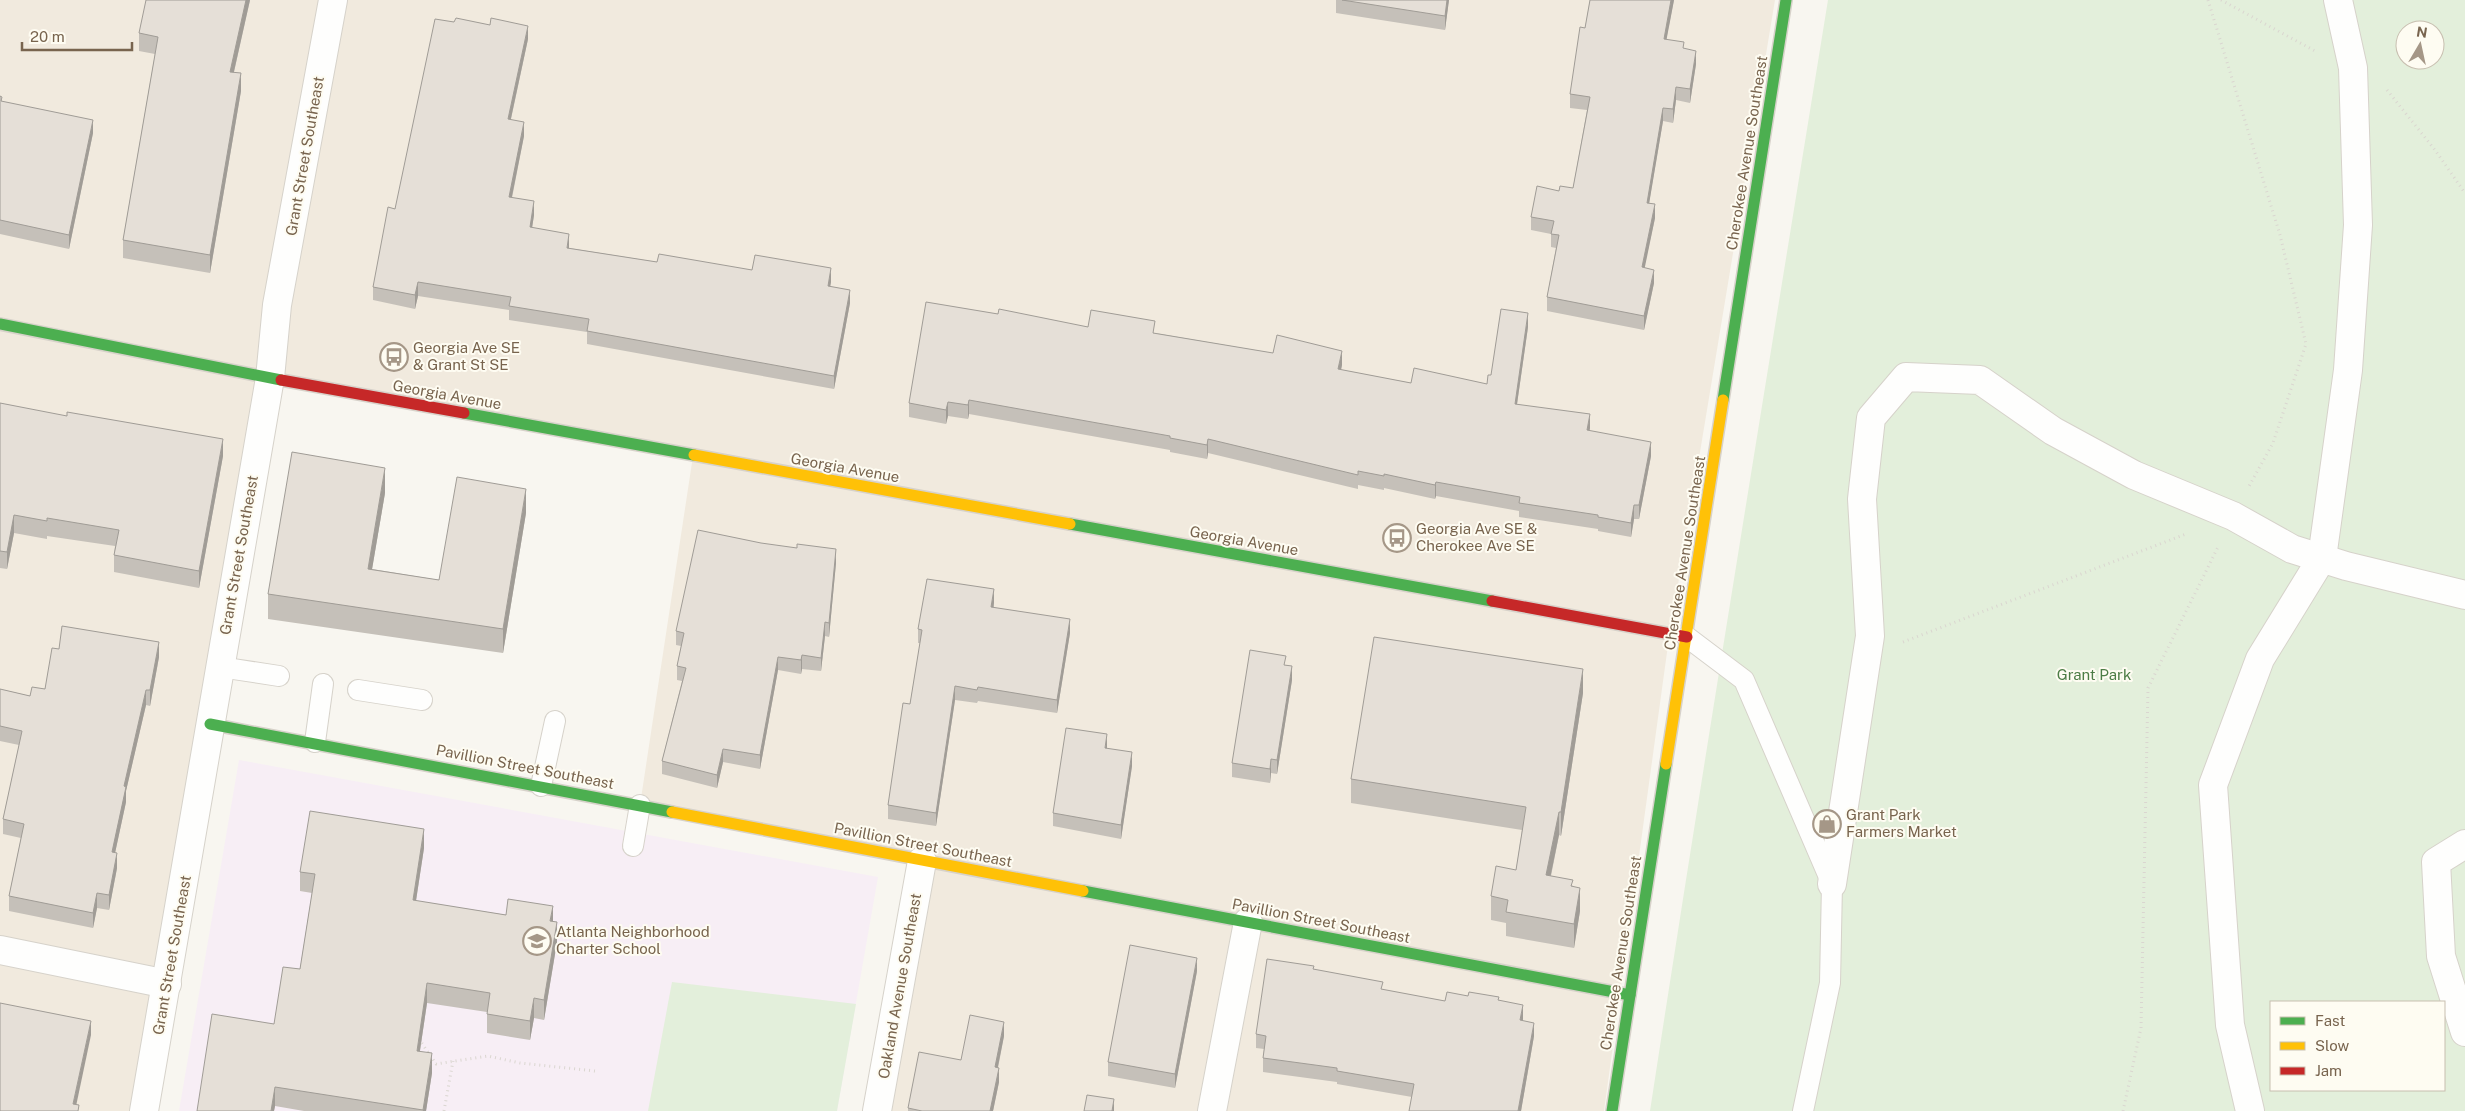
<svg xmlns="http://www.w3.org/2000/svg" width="2465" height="1111" viewBox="0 0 2465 1111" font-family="'Public Sans',sans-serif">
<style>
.residential{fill:#f1eade}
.education{fill:#f7eef5}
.green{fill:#e3efdb;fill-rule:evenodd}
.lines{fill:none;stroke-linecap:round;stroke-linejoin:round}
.lane-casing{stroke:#d6d2ca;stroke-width:22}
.street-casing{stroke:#d6d2ca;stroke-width:30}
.fast-casing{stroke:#d7d2ca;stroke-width:14}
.slow-casing{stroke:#d7d2ca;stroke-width:14}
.jam-casing{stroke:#d7d2ca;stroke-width:14}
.path{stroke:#dad6d0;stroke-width:3;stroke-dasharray:1 4;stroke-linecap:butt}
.lane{stroke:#fefefd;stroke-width:20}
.street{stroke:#fefefd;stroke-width:28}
.fast{stroke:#4caf50;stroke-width:11}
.slow{stroke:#ffc107;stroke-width:11}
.jam{stroke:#c62828;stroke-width:11}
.wall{fill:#c5c0b9}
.shaded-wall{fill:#a09c96}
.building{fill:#e5dfd7;stroke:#a09c96}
.labels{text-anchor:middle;stroke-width:4;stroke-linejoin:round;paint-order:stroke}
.street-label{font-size:15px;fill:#78644e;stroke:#fefcf2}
.poi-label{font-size:15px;fill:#78644e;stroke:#fefcf2;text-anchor:start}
.park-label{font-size:15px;fill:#4d7d46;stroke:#fefcf2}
</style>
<rect width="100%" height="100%" fill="#f8f6f0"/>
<path class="residential" d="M 0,0 L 1775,0 L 1668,645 L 1604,1111 L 877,1111 L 922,861 L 640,805 L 693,456 L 270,378 L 143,1111 L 0,1111 Z"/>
<path class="education" d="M 239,760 L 878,877 L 837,1111 L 179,1111 Z"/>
<g class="green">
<path d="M 1828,0 L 2465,0 L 2465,1111 L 1650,1111 C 1707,740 1768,370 1828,0 ZM 2405,30 L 2435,30 L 2435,60 L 2405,60 ZM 2271,1002 L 2444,1002 L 2444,1090 L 2271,1090 Z"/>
<path d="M 672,982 L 856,1004 L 837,1111 L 648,1111 Z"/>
</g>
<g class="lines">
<defs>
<g id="lane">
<path d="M 1687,637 L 1744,680 L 1832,884 L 1830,983 L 1803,1111"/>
<path d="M 220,667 L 279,676"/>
<path d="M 358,690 L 422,700"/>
<path d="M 315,742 L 323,684"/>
<path d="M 541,786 L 555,721"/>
<path d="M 633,846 L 640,805"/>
</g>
<g id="street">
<path d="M 2465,844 L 2436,862 L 2441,956 L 2465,1032"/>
<path d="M 1832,884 L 1870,636 L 1862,499 L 1871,418 L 1906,377 L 1980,380 L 2053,431 L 2134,475 L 2233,516 L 2292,549 L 2346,566 L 2465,595"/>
<path d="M 0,950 L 167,984"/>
<path d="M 144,1111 L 270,378 L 277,305 L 333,0"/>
<path d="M 877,1111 L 922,861"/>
<path d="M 1212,1111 L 1248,922"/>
<path d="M 2250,1111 L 2230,1025 L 2213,785 L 2260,659 L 2322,558 L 2348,370 L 2358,225 L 2353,68 L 2338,0"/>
</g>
<g id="fast">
<path d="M 0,324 L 281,380"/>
<path d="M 1723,400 L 1786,0"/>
<path d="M 464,413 L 694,455"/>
<path d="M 1070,524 L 1492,601"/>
<path d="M 210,724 L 672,812"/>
<path d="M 1083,891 L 1630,995"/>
<path d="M 1612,1111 L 1666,764"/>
</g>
<g id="slow">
<path d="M 694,455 L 1070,524"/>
<path d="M 1666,764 L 1723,400"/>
<path d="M 672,812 L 1083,891"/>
</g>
<g id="jam">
<path d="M 281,380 L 464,413"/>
<path d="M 1492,601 L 1687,637"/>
</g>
</defs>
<use href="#lane" class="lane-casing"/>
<use href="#street" class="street-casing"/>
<use href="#fast" class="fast-casing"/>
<use href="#slow" class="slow-casing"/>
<use href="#jam" class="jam-casing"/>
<g class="path">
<path d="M 2208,0 L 2280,235 L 2306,344 L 2273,443 L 2248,488"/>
<path d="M 2221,0 L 2315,51"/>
<path d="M 2387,90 L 2435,150 L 2465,193"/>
<path d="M 1903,642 L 2186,534"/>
<path d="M 419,1039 L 436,1064 L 488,1056 L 520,1063 L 595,1071"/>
<path d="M 444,1111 L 453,1061"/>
<path d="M 2123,1111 L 2141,1028 L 2148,688 L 2219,545"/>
</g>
<use href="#lane" class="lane"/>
<use href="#street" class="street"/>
<use href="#fast" class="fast"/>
<use href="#slow" class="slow"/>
<use href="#jam" class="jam"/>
</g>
<g class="wall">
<path d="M 250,0 L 234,72 L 241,91 L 210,273 L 123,258 L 123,240 L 155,54 L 139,51 L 139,33 Z"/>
<path d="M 1336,0 L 1449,0 L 1445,30 L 1336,13 Z"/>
<path d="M 1590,0 L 1674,0 L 1666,40 L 1684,49 L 1696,64 L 1690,103 L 1676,100 L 1673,123 L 1663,121 L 1649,203 L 1655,218 L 1644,268 L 1654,283 L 1644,330 L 1547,311 L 1547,297 L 1556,248 L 1551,247 L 1551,234 L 1531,230 L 1531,217 L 1559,191 L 1573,188 L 1587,110 L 1570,108 L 1570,94 L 1585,28 Z"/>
<path d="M 528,39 L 511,119 L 524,136 L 512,198 L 534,215 L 532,228 L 569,248 L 657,262 L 752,270 L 831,282 L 830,286 L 850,303 L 834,389 L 587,344 L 587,332 L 509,320 L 509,310 L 418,296 L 415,309 L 373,300 L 373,287 L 395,209 Z"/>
<path d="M 0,96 L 2,101 L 93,133 L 69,249 L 0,234 Z"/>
<path d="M 998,314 L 1088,327 L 1155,333 L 1342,365 L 1341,370 L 1411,383 L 1487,384 L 1491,375 L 1528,327 L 1517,404 L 1590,428 L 1589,431 L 1651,456 L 1639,519 L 1634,519 L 1631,537 L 1598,531 L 1598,529 L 1519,517 L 1519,511 L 1436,496 L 1435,499 L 1384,488 L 1384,490 L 1358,485 L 1358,489 L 1208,453 L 1207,459 L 1170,452 L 1170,450 L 969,414 L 968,419 L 948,416 L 946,424 L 909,417 L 909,403 Z"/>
<path d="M 0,403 L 223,456 L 199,588 L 114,572 L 114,555 L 115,546 L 47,536 L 47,539 L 14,533 L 7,569 L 0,568 Z"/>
<path d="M 385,493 L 372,569 L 439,580 L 526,513 L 503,653 L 268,619 L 268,594 Z"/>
<path d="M 836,563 L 829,637 L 825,636 L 821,671 L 802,669 L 801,674 L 778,670 L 760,769 L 723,762 L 717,788 L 662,774 L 662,761 L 682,681 L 677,680 L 677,666 L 681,646 L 676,645 L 676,631 Z"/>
<path d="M 994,603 L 994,607 L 1070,633 L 1057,713 L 978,701 L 977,703 L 955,700 L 936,826 L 888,819 L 888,805 L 910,704 L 920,643 L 918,643 L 918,629 Z"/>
<path d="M 59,649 L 159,657 L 150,706 L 146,705 L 126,791 L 126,802 L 115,853 L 117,868 L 109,910 L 97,908 L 93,928 L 9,911 L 9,896 L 21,838 L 3,834 L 3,819 L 19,745 L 0,741 L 0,689 L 30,696 L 45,689 Z"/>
<path d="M 1286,665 L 1292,680 L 1277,774 L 1271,773 L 1270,783 L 1232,777 L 1232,763 Z"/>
<path d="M 1583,693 L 1561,836 L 1559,835 L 1551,876 L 1573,886 L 1580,911 L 1574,948 L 1506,936 L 1506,923 L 1491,920 L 1491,896 L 1516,870 L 1522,830 L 1351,803 L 1351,779 Z"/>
<path d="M 1107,749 L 1132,766 L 1121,839 L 1053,826 L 1053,813 Z"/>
<path d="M 424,848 L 416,901 L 553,922 L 557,942 L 544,1020 L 534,1018 L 530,1040 L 487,1033 L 487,1012 L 427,1003 L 420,1051 L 432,1073 L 426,1111 L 304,1111 L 275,1106 L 274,1111 L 197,1111 L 274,1024 L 300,969 L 312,893 L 300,891 L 300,872 Z"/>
<path d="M 1314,969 L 1383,990 L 1445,1001 L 1468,996 L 1499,1000 L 1523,1019 L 1523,1021 L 1534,1036 L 1521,1111 L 1409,1111 L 1412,1097 L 1337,1084 L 1337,1082 L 1263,1072 L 1263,1058 L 1264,1049 L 1256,1048 L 1256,1034 Z"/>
<path d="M 1197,971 L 1175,1088 L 1108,1076 L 1108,1062 Z"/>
<path d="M 1004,1036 L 998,1068 L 999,1082 L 993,1111 L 908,1111 L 908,1108 L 961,1060 Z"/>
</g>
<g class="shaded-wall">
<path d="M 246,0 L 250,0 L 230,89 L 230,72 Z"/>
<path d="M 1447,0 L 1449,0 L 1445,30 L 1445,16 Z"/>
<path d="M 1671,0 L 1674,0 L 1664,53 L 1664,39 Z"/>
<path d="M 528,26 L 528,39 L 508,132 L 508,119 Z"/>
<path d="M 1696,51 L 1696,64 L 1690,103 L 1690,89 Z"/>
<path d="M 241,73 L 241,91 L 210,273 L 210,255 Z"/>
<path d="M 1676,87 L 1676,100 L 1673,123 L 1673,109 Z"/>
<path d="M 1663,108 L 1663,121 L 1647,216 L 1647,203 Z"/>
<path d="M 93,120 L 93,133 L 69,249 L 69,235 Z"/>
<path d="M 524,122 L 524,136 L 509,211 L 509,197 Z"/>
<path d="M 534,201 L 534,215 L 530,241 L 530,227 Z"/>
<path d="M 1655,204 L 1655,218 L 1642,281 L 1642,267 Z"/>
<path d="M 569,234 L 569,248 L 567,261 L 567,248 Z"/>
<path d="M 831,268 L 831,282 L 828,299 L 828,286 Z"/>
<path d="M 1654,270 L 1654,283 L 1644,330 L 1644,316 Z"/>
<path d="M 418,282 L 418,296 L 415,309 L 415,295 Z"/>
<path d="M 850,290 L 850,303 L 834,389 L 834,376 Z"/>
<path d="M 1528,313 L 1528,327 L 1515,418 L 1515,404 Z"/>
<path d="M 1342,351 L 1342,365 L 1338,383 L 1338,369 Z"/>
<path d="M 969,400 L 969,414 L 968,419 L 968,405 Z"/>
<path d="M 948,402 L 948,416 L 946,424 L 946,410 Z"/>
<path d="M 1590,414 L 1590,428 L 1587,444 L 1587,430 Z"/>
<path d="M 223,439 L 223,456 L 199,588 L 199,571 Z"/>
<path d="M 1208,439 L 1208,453 L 1207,459 L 1207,445 Z"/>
<path d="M 1651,442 L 1651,456 L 1639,519 L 1639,505 Z"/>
<path d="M 385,468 L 385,493 L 368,593 L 368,569 Z"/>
<path d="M 1436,482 L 1436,496 L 1435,499 L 1435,485 Z"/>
<path d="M 526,489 L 526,513 L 503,653 L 503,629 Z"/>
<path d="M 1634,505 L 1634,519 L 1631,537 L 1631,523 Z"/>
<path d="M 14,515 L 14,533 L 7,569 L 7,552 Z"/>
<path d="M 836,549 L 836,563 L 829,637 L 829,623 Z"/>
<path d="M 994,589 L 994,603 L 991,620 L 991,607 Z"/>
<path d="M 1070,619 L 1070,633 L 1057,713 L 1057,700 Z"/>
<path d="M 825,622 L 825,636 L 821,671 L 821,658 Z"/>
<path d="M 159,642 L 159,657 L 150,706 L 150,690 Z"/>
<path d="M 802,655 L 802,669 L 801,674 L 801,660 Z"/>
<path d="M 778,657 L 778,670 L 760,769 L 760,755 Z"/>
<path d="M 1292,666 L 1292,680 L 1277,774 L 1277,760 Z"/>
<path d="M 1583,669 L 1583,693 L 1561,836 L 1561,812 Z"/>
<path d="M 955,686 L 955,700 L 936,826 L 936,813 Z"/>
<path d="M 146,690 L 146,705 L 126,791 L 126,802 L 112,867 L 112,852 L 124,786 Z"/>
<path d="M 1107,734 L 1107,748 L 1105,762 L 1105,748 Z"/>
<path d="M 723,749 L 723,762 L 717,788 L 717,775 Z"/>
<path d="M 1132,752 L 1132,766 L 1121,839 L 1121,825 Z"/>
<path d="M 1271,759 L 1271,773 L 1270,783 L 1270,769 Z"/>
<path d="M 1559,812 L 1559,835 L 1546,898 L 1546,875 Z"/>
<path d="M 424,829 L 424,848 L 413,920 L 413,900 Z"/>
<path d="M 117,853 L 117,868 L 109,910 L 109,895 Z"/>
<path d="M 1580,888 L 1580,911 L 1574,948 L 1574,924 Z"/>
<path d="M 97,893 L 97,908 L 93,928 L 93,913 Z"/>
<path d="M 553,906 L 553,925 L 550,921 Z"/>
<path d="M 557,922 L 557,942 L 544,1020 L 544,1000 Z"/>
<path d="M 1197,958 L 1197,971 L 1175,1088 L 1175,1074 Z"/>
<path d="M 427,983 L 427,1003 L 417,1070 L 417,1051 Z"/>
<path d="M 534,998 L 534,1018 L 530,1040 L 530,1021 Z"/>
<path d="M 1523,1005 L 1523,1019 L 1520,1033 L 1520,1020 Z"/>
<path d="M 91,1021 L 91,1035 L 75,1111 L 73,1104 Z"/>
<path d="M 1004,1022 L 1004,1036 L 995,1081 L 995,1067 Z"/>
<path d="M 1534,1023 L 1534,1036 L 1521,1111 L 1518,1111 Z"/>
<path d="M 432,1053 L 432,1073 L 426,1111 L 423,1111 Z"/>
<path d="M 999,1068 L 999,1082 L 993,1111 L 990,1111 Z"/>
<path d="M 275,1087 L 275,1106 L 274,1111 L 271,1111 Z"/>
<path d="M 1114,1099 L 1114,1111 L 1112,1111 Z"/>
</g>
<g class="building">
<path d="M 146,0 L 246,0 L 230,72 L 241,73 L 210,255 L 123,240 L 158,37 L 139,33 Z"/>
<path d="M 1342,0 L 1447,0 L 1445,16 Z"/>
<path d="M 1590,0 L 1671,0 L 1664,39 L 1684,42 L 1683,48 L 1696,51 L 1690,89 L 1676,87 L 1673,109 L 1663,108 L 1647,203 L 1655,204 L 1642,267 L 1654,270 L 1644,316 L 1547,297 L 1559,235 L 1551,234 L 1554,221 L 1531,217 L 1537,186 L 1559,191 L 1560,186 L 1573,188 L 1590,97 L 1570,94 L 1580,27 L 1585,28 Z"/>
<path d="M 456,18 L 490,25 L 491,18 L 528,26 L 508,119 L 524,122 L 509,197 L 534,201 L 530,227 L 569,234 L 567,248 L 657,262 L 659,254 L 752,270 L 755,255 L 831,268 L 828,286 L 850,290 L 834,376 L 587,331 L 589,319 L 509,306 L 511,297 L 418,282 L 415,295 L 373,287 L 388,207 L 395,209 L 435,19 L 454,22 Z"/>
<path d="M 0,96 L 2,97 L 1,101 L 93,120 L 69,235 L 0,220 Z"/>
<path d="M 926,302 L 998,314 L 999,309 L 1088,327 L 1091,310 L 1155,321 L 1153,333 L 1273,353 L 1277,335 L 1342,351 L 1338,369 L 1411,383 L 1414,368 L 1487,384 L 1488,375 L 1491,375 L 1501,309 L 1528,313 L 1515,404 L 1590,414 L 1587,430 L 1651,442 L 1639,505 L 1634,505 L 1631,523 L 1598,517 L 1598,515 L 1519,503 L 1520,497 L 1436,482 L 1435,485 L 1384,474 L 1384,476 L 1358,471 L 1358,475 L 1208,439 L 1207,445 L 1170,438 L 1170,436 L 969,400 L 968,405 L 948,402 L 946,410 L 909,403 Z"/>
<path d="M 0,403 L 67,416 L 67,412 L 223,439 L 199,571 L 114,555 L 119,530 L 47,518 L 47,521 L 14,515 L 7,552 L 0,551 Z"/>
<path d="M 292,452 L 385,468 L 368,569 L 439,580 L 457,477 L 526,489 L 503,629 L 268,594 Z"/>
<path d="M 698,530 L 761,543 L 797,548 L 797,544 L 836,549 L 829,623 L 825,622 L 821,658 L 802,655 L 801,660 L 778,657 L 760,755 L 723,749 L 717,775 L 662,761 L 686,668 L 677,666 L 684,633 L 676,631 Z"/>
<path d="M 927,579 L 994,589 L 991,607 L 1070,619 L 1057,700 L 978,687 L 977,690 L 955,686 L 936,813 L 888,805 L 903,703 L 910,704 L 922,630 L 918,629 Z"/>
<path d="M 62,626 L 159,642 L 150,690 L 146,690 L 124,786 L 126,787 L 112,852 L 117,853 L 109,895 L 97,893 L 93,913 L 9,896 L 24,824 L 3,819 L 22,731 L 0,726 L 0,689 L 30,696 L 32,687 L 45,689 L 52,648 L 59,649 Z"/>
<path d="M 1374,637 L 1583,669 L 1561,812 L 1559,812 L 1546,875 L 1573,880 L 1571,886 L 1580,888 L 1574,924 L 1506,912 L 1508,900 L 1491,896 L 1496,866 L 1516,870 L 1526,807 L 1351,779 Z"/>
<path d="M 1250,650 L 1286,656 L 1284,665 L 1292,666 L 1277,760 L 1271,759 L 1270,769 L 1232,763 Z"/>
<path d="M 1066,728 L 1107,734 L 1105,748 L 1132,752 L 1121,825 L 1053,813 Z"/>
<path d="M 310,811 L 424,829 L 413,900 L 506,915 L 508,899 L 553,906 L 550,921 L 557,922 L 544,1000 L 534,998 L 530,1021 L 487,1014 L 490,993 L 427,983 L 417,1051 L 432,1053 L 423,1110 L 275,1087 L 271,1111 L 197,1111 L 212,1014 L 274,1024 L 283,967 L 300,969 L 315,874 L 300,872 Z"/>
<path d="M 1130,945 L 1197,958 L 1175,1074 L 1108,1062 Z"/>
<path d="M 1267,959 L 1314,966 L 1313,969 L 1383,982 L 1381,989 L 1445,1001 L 1447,992 L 1468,996 L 1469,992 L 1499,997 L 1498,1000 L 1523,1005 L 1520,1020 L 1534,1023 L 1518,1111 L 1409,1111 L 1414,1084 L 1337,1071 L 1337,1068 L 1263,1058 L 1266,1036 L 1256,1034 Z"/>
<path d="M 0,1003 L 91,1021 L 73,1104 L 79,1105 L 78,1111 L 0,1111 Z"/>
<path d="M 970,1015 L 1004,1022 L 995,1067 L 999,1068 L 990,1111 L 922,1111 L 908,1108 L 919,1052 L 961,1060 Z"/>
<path d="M 1087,1095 L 1114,1099 L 1112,1111 L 1084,1111 Z"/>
</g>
<defs>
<symbol id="bus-ring" viewBox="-11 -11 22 22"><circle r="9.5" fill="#fefcf2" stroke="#a59787" stroke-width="1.5"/><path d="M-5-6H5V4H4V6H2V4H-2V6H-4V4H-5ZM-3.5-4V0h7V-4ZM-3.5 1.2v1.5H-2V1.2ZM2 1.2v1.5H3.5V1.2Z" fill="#a59787"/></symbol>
<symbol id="shop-ring" viewBox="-11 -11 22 22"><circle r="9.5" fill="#fefcf2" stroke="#a59787" stroke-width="1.5"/><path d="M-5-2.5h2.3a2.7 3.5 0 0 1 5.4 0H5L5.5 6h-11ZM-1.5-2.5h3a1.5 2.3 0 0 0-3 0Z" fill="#a59787"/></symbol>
<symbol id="school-ring" viewBox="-11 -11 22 22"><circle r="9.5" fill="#fefcf2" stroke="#a59787" stroke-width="1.5"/><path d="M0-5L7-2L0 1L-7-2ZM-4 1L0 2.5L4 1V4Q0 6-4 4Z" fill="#a59787"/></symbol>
</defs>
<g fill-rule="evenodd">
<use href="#bus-ring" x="378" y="341" width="32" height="32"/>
<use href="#bus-ring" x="1381" y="522" width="32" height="32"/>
<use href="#shop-ring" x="1811" y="808" width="32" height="32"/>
<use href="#school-ring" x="521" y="925" width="32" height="32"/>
</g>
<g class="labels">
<g class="street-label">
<text transform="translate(1747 153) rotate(-81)" y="5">Cherokee Avenue Southeast</text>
<text transform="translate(305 156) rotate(-80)" y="5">Grant Street Southeast</text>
<text transform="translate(447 395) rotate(10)" y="5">Georgia Avenue</text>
<text transform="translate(845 468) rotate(10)" y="5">Georgia Avenue</text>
<text transform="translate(1244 541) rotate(10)" y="5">Georgia Avenue</text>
<text transform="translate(1685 553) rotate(-81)" y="5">Cherokee Avenue Southeast</text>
<text transform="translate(239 555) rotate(-80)" y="5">Grant Street Southeast</text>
<text transform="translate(525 767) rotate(11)" y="5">Pavillion Street Southeast</text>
<text transform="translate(923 845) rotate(11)" y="5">Pavillion Street Southeast</text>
<text transform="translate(1321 921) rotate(11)" y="5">Pavillion Street Southeast</text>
<text transform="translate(1621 953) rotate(-81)" y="5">Cherokee Avenue Southeast</text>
<text transform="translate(172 955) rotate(-80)" y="5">Grant Street Southeast</text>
<text transform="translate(900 986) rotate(-80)" y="5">Oakland Avenue Southeast</text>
</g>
<g class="poi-label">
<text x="413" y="353">Georgia Ave SE<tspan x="413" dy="17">&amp; Grant St SE</tspan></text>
<text x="1416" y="534">Georgia Ave SE &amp;<tspan x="1416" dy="17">Cherokee Ave SE</tspan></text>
<text x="1846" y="820">Grant Park<tspan x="1846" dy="17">Farmers Market</tspan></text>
<text x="556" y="937">Atlanta Neighborhood<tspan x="556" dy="17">Charter School</tspan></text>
</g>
<g class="park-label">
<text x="2094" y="680">Grant Park</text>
</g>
</g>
<rect x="2270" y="1001" width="175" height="90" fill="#fefcf2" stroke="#c8bfb0"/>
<rect x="2280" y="1017" width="25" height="8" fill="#4caf50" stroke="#c8bfb0"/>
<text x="2315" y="1026" font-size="15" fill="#78644e">Fast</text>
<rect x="2280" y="1042" width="25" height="8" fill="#ffc107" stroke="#c8bfb0"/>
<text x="2315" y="1051" font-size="15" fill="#78644e">Slow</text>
<rect x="2280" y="1067" width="25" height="8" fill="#c62828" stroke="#c8bfb0"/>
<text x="2315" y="1076" font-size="15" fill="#78644e">Jam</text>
<g transform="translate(2420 45) rotate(9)"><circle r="24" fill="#fefcf2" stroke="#c8bfb0"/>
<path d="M0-4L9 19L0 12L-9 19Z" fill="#a59787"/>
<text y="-8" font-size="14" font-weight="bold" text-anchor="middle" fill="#78644e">N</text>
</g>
<path d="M22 42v8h110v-8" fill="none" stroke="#78644e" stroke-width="2.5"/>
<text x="30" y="42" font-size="15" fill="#78644e" stroke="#fefcf2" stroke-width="4" paint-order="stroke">20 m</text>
</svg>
